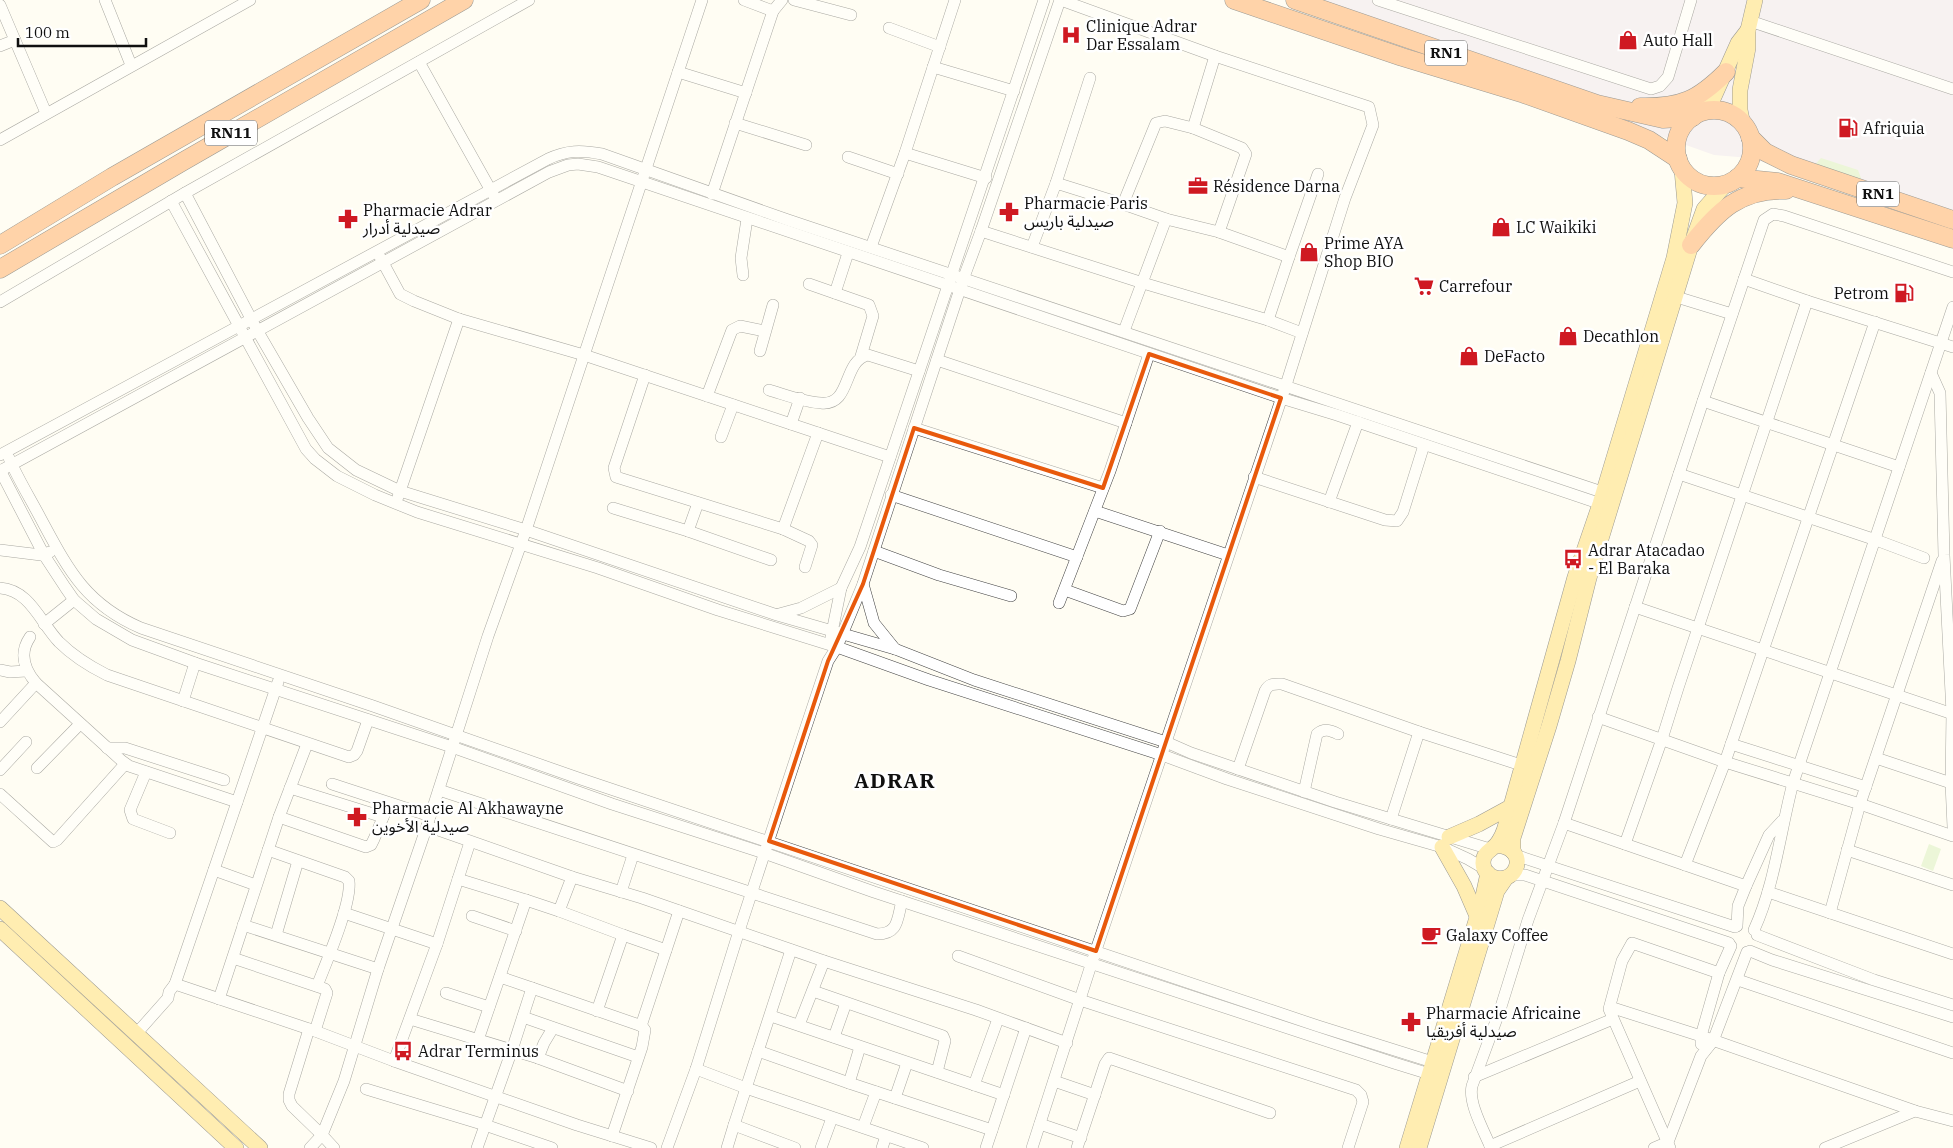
<svg xmlns="http://www.w3.org/2000/svg" width="1953" height="1148" viewBox="0 0 1953 1148" font-family="'IBM Plex Serif','Noto Sans Arabic',serif">
<style>
.industrial{fill:#eee4ef}
.green{fill:#d4eeb8}
.lines{fill:none;stroke-linecap:round;stroke-linejoin:round}
.minor-casing{stroke:#434343;stroke-width:12}
.major-casing{stroke:#212121;stroke-width:16}
.highway-casing{stroke:#212121;stroke-width:19}
.minor{stroke:#fff;stroke-width:11}
.major{stroke:#ffd963;stroke-width:15}
.highway{stroke:#ffa051;stroke-width:18}
.marked{fill:none;stroke:#e8590c;stroke-width:4;stroke-linejoin:round}
.labels{text-anchor:middle;stroke-width:5;stroke-linejoin:round;paint-order:stroke}
.shield{fill:#fff;stroke:#585858;stroke-width:1}
.shield-label{font-size:15px;font-weight:bold;fill:#101010}
.poi-label{font-size:16px;fill:#101010;stroke:#fff;text-anchor:start}
.district-label{font-size:21px;font-weight:bold;letter-spacing:1px;fill:#101010;stroke:#fff}
</style>
<rect width="100%" height="100%" fill="#fffdf3"/>
<path class="industrial" d="M 1300,0 L 1953,0 L 1953,221 L 1750,158 L 1714,155 L 1574,105 Z"/>
<g class="green">
<path d="M 1821,158 L 1858,170 L 1864,186 L 1811,169 Z"/>
<path d="M 1929,844 L 1941,849 L 1933,871 L 1921,866 Z"/>
</g>
<g class="lines">
<defs>
<g id="minor">
<path d="M 105,0 L 131,65"/>
<path d="M 744,0 L 773,11"/>
<path d="M 794,0 L 851,15"/>
<path d="M 1378,0 L 1651,89 L 1660,86 L 1668,77 L 1691,0"/>
<path d="M 0,5 L 46,113"/>
<path d="M 1750,21 L 1953,89"/>
<path d="M 889,28 L 940,47"/>
<path d="M 0,46 L 15,40"/>
<path d="M 419,62 L 494,196"/>
<path d="M 933,67 L 1014,91"/>
<path d="M 678,72 L 746,93"/>
<path d="M 735,123 L 806,145"/>
<path d="M 0,140 L 250,0"/>
<path d="M 905,153 L 986,178"/>
<path d="M 848,157 L 898,174"/>
<path d="M 1056,183 L 1090,78"/>
<path d="M 185,193 L 257,330 L 308,418 L 328,448 L 356,470 L 400,491 L 526,530 L 777,615 L 895,649 L 974,680 L 1166,742 L 1191,753 L 1335,802 L 1490,849"/>
<path d="M 712,194 L 773,11 L 782,0"/>
<path d="M 171,201 L 306,449 L 315,459 L 337,476 L 375,495 L 417,512 L 598,568 L 718,610 L 837,647 L 929,680 L 1162,755 L 1227,779 L 1379,829 L 1442,847 L 1468,859 L 1485,869"/>
<path d="M 1166,219 L 1219,232 L 1246,154 L 1242,148 L 1193,128"/>
<path d="M 981,231 L 1143,283 L 1268,320 L 1302,333"/>
<path d="M 1219,232 L 1289,257 L 1268,320"/>
<path d="M 871,247 L 905,153 L 955,0"/>
<path d="M 1032,247 L 1056,183 L 1123,204"/>
<path d="M 380,257 L 400,294 L 414,301 L 459,319 L 584,355 L 890,457"/>
<path d="M 1289,257 L 1318,174"/>
<path d="M 743,275 L 741,258 L 747,219"/>
<path d="M 1744,279 L 1807,301 L 1953,347"/>
<path d="M 809,284 L 869,305 L 873,316 L 861,356"/>
<path d="M 835,293 L 848,253"/>
<path d="M 1670,295 L 1732,314"/>
<path d="M 0,302 L 185,193 L 529,0"/>
<path d="M 1124,331 L 1166,219 L 1123,204 L 1156,123 L 1165,121 L 1193,128 L 1215,56"/>
<path d="M 760,351 L 773,305"/>
<path d="M 937,360 L 1126,423"/>
<path d="M 1931,373 L 1940,393 L 1944,555 L 1952,713 L 1951,783 L 1953,827"/>
<path d="M 645,375 L 614,468 L 616,477 L 783,529 L 809,541 L 812,545 L 805,567"/>
<path d="M 769,390 C 786,395 804,402 821,403 C 852,406 842,361 868,355 L 919,371"/>
<path d="M 707,396 L 732,330 L 740,326 L 765,331"/>
<path d="M 1703,401 L 1899,467"/>
<path d="M 791,424 L 800,398"/>
<path d="M 914,428 L 1103,488"/>
<path d="M 721,437 L 733,405"/>
<path d="M 0,455 L 548,159 C 567,150 581,150 602,154 L 788,220 L 1611,495"/>
<path d="M 9,458 C 18,479 30,498 41,519 C 68,569 85,604 141,628 L 373,706 L 578,778 L 1318,1026 L 1439,1064"/>
<path d="M 0,470 L 44,555 L 65,587 L 74,600 L 96,619 L 132,640 L 195,663 L 452,747 L 612,804 L 764,853 L 874,892 L 1394,1063 L 1436,1076"/>
<path d="M 0,471 L 549,172 L 568,165 L 578,164 L 598,167 L 1281,398 L 1337,415 L 1607,506"/>
<path d="M 1679,474 L 1876,540 L 1924,558"/>
<path d="M 1254,477 L 1385,520 L 1397,521 L 1403,512 L 1424,445"/>
<path d="M 891,495 L 1077,557"/>
<path d="M 398,497 L 459,319"/>
<path d="M 1329,502 L 1358,422"/>
<path d="M 613,508 L 688,531 L 771,560"/>
<path d="M 1095,511 L 1228,555"/>
<path d="M 783,529 L 818,433"/>
<path d="M 688,531 L 698,503"/>
<path d="M 0,550 L 41,555 L 50,552"/>
<path d="M 874,551 L 939,575 L 1011,596"/>
<path d="M 863,584 L 874,623 L 895,649"/>
<path d="M 0,588 C 30,590 40,622 59,642 C 73,656 89,666 107,675 L 349,757 L 354,755 L 357,751 L 368,720"/>
<path d="M 1065,590 L 1123,611 L 1130,609 L 1160,531"/>
<path d="M 1059,603 L 1110,471 L 1149,354"/>
<path d="M 1635,607 L 1953,714"/>
<path d="M 779,614 L 801,608 L 841,588"/>
<path d="M 44,624 L 74,600"/>
<path d="M 30,637 C 19,653 24,669 36,683 L 122,761 L 129,766 L 237,802"/>
<path d="M 831,637 L 841,588 L 860,547 C 921,365 984,183 1044,0"/>
<path d="M 0,670 L 10,672 L 26,671"/>
<path d="M 183,701 L 195,663"/>
<path d="M 1598,717 L 1725,762 L 1860,804 L 1953,836"/>
<path d="M 0,722 L 36,683"/>
<path d="M 1731,744 L 1866,787"/>
<path d="M 107,748 L 125,748 L 224,780"/>
<path d="M 1876,758 L 1951,783"/>
<path d="M 37,768 L 80,724"/>
<path d="M 1238,769 L 1265,691 C 1269,683 1274,684 1282,684 L 1419,732 L 1521,765"/>
<path d="M 0,770 L 26,742"/>
<path d="M 146,772 L 130,810 L 133,819 L 170,833"/>
<path d="M 332,784 L 430,816"/>
<path d="M 290,788 L 383,817"/>
<path d="M 439,790 L 877,934 C 899,934 897,919 902,901"/>
<path d="M 1304,792 L 1317,734 C 1324,728 1330,730 1338,734"/>
<path d="M 0,794 L 53,842 L 57,840 L 125,764"/>
<path d="M 279,817 L 366,847 L 371,845 L 374,839 L 389,803"/>
<path d="M 1391,819 L 1419,732"/>
<path d="M 1564,823 L 1746,886"/>
<path d="M 427,826 L 572,877 L 642,898 L 824,961 L 976,1010 L 1067,1043"/>
<path d="M 1625,844 L 1662,739 L 1678,688 L 1807,301"/>
<path d="M 268,850 L 345,877 L 349,881 C 352,903 326,963 317,986"/>
<path d="M 1847,850 L 1953,885"/>
<path d="M 1515,855 L 1735,927"/>
<path d="M 1685,865 L 1725,762 L 1875,322"/>
<path d="M 214,870 L 256,885"/>
<path d="M 1510,875 L 1525,875 L 1729,943"/>
<path d="M 458,879 L 526,900 L 478,1040"/>
<path d="M 621,892 L 633,855"/>
<path d="M 1768,892 L 1953,954"/>
<path d="M 526,900 L 559,911 L 623,935 L 597,1011"/>
<path d="M 559,911 L 572,877"/>
<path d="M 344,913 L 437,944 L 394,1061"/>
<path d="M 1830,913 L 1860,804 L 1942,561"/>
<path d="M 472,916 L 516,931"/>
<path d="M 243,925 L 378,969"/>
<path d="M 1737,926 L 1738,906 L 1746,886 L 1769,835 L 1782,821"/>
<path d="M 1754,930 C 1775,884 1780,832 1793,783 L 1953,307"/>
<path d="M 276,935 L 298,861"/>
<path d="M 623,935 L 666,950"/>
<path d="M 1757,935 L 1874,980 L 1953,1005"/>
<path d="M 437,944 L 470,842"/>
<path d="M 1750,951 L 1772,960 L 1953,1017"/>
<path d="M 958,956 L 1080,1000 L 1356,1090 L 1361,1095 L 1363,1102 L 1348,1148"/>
<path d="M 233,958 L 325,989 L 327,993 L 315,1031"/>
<path d="M 500,977 L 532,988"/>
<path d="M 1738,980 L 1953,1053"/>
<path d="M 175,984 L 315,1031 L 394,1061 L 577,1125 L 651,1148"/>
<path d="M 813,991 L 943,1036 L 945,1041 L 937,1072"/>
<path d="M 446,993 L 489,1007"/>
<path d="M 219,999 L 279,817 L 307,744"/>
<path d="M 1610,1007 L 1701,1036 L 1915,1111 L 1953,1121"/>
<path d="M 771,1016 L 1004,1095"/>
<path d="M 523,1017 L 638,1057"/>
<path d="M 410,1019 L 512,1050 L 477,1148"/>
<path d="M 799,1025 L 824,961"/>
<path d="M 641,1026 L 679,911"/>
<path d="M 553,1028 L 544,1043 L 538,1058 L 512,1050 L 532,988 L 642,1026 L 645,1030 L 642,1047 L 612,1136"/>
<path d="M 309,1029 L 289,1094 L 289,1100 L 292,1106 L 322,1135 L 334,1148"/>
<path d="M 136,1034 L 168,998 L 169,992 L 175,984 L 278,682"/>
<path d="M 834,1037 L 846,1003"/>
<path d="M 1701,1044 L 1701,1036 L 1719,973 L 1731,946"/>
<path d="M 758,1051 L 849,1083 L 992,1130"/>
<path d="M 538,1058 L 628,1091"/>
<path d="M 696,1069 L 746,1088 L 923,1148"/>
<path d="M 1474,1077 L 1613,1019"/>
<path d="M 1054,1081 L 1095,1095"/>
<path d="M 849,1083 L 860,1047"/>
<path d="M 974,1085 L 998,1019"/>
<path d="M 366,1089 L 485,1125 L 552,1148"/>
<path d="M 895,1098 L 907,1063"/>
<path d="M 1040,1124 L 1081,1138"/>
<path d="M 734,1125 L 791,950"/>
<path d="M 863,1127 L 876,1092"/>
<path d="M 1490,1146 L 1640,1081"/>
<path d="M 310,1148 L 322,1135 L 344,1081 L 378,969 L 427,826 L 488,636 L 526,530 L 702,0"/>
<path d="M 667,1148 L 696,1069 L 739,931 L 804,733 L 828,661 L 837,647 L 863,584 L 964,277 L 981,231 L 1060,0"/>
<path d="M 727,1148 L 734,1125 L 795,1148"/>
<path d="M 821,1148 L 832,1118"/>
<path d="M 882,1148 L 886,1136"/>
<path d="M 986,1148 L 1026,1028"/>
<path d="M 1032,1148 L 1091,965 L 1286,385 L 1345,198 L 1373,125 L 1369,107 L 1215,56 L 1061,0"/>
<path d="M 1077,1148 L 1105,1064 L 1109,1058 L 1270,1113"/>
<path d="M 1491,1148 C 1484,1131 1468,1103 1472,1086 L 1500,1010 L 1528,920 L 1564,823 L 1703,401 L 1764,220 L 1773,214 L 1784,216 L 1953,272"/>
<path d="M 1654,1148 L 1668,1142 L 1701,1056 L 1713,1041 L 1747,952"/>
<path d="M 1670,1148 L 1609,1009 L 1622,961 L 1632,943 L 1719,973"/>
<path d="M 1825,1148 L 1915,1111"/>
</g>
<g id="major">
<path d="M 1701,113 L 1713,99 L 1738,43 L 1748,30"/>
<path d="M 1743,125 L 1740,110 L 1740,90 L 1748,48 L 1748,30 L 1755,0"/>
<path d="M 1449,837 L 1479,824 L 1512,806"/>
<path d="M 1495,846 C 1508,844 1523,855 1515,870 C 1507,884 1484,880 1483,863 C 1483,853 1490,851 1496,845 C 1501,839 1504,832 1506,824 L 1575,577 L 1600,504 L 1674,258 L 1685,203 L 1682,170"/>
<path d="M 1442,847 L 1464,886 L 1477,916"/>
<path d="M 1513,852 L 1513,838 L 1549,726 L 1568,661 L 1589,578 L 1691,245 L 1704,209 L 1726,184"/>
<path d="M 0,908 L 260,1148"/>
<path d="M 0,929 L 236,1148"/>
<path d="M 1407,1148 L 1482,901 L 1488,873"/>
<path d="M 1419,1148 L 1497,891 L 1506,878"/>
</g>
<g id="highway">
<path d="M 1234,0 L 1402,57 L 1524,94 L 1628,131 L 1649,140 L 1678,159"/>
<path d="M 1295,0 L 1597,104 L 1663,119 L 1693,117"/>
<path d="M 1640,107 C 1681,108 1698,100 1726,72"/>
<circle cx="1714" cy="148" r="38"/>
<path d="M 1750,137 L 1765,152 L 1791,165 L 1953,220"/>
<path d="M 1737,178 L 1778,182 L 1953,239"/>
<path d="M 0,245 L 112,177 L 421,0"/>
<path d="M 1691,245 C 1717,212 1740,188 1786,190"/>
<path d="M 0,269 L 182,162 L 464,0"/>
</g>
</defs>
<use href="#minor" class="minor-casing"/>
<use href="#major" class="major-casing"/>
<use href="#highway" class="highway-casing"/>
<use href="#minor" class="minor"/>
<use href="#major" class="major"/>
<use href="#highway" class="highway"/>
</g>
<path d="M0 0H1953V1148H0ZM 1149,354 L 1281,398 L 1096,951 L 769,841 L 828,661 L 863,584 L 914,428 L 1103,488 Z" fill="#fffdf3" fill-opacity=".55" fill-rule="evenodd"/>
<path class="marked" d="M 1149,354 L 1281,398 L 1096,951 L 769,841 L 828,661 L 863,584 L 914,428 L 1103,488 Z"/>
<defs>
<symbol id="hospital-bare" viewBox="-9 -9 18 18"><path d="M-5-5h3v3.5h4V-5h3V5h-3V1.5h-4V5h-3Z" fill="#cf1922" stroke="#fff" stroke-width="2.5" paint-order="stroke"/></symbol>
<symbol id="shop-bare" viewBox="-9 -9 18 18"><path d="M-5-2.5h2.3a2.7 3.5 0 0 1 5.4 0H5L5.5 6h-11ZM-1.5-2.5h3a1.5 2.3 0 0 0-3 0Z" fill="#cf1922" stroke="#fff" stroke-width="2.5" paint-order="stroke"/></symbol>
<symbol id="fuel-bare" viewBox="-9 -9 18 18"><path d="M-5.5-6h7V0h2V4h1.3V-2.5L3-4.5l.8-.8L6-3V5H2.5V1h-1V6h-7ZM-4.2-4.7v3.2H.2V-4.7Z" fill="#cf1922" stroke="#fff" stroke-width="2.5" paint-order="stroke"/></symbol>
<symbol id="office-bare" viewBox="-9 -9 18 18"><path d="M-6-3h4V-5.5h4V-3h4V5H-6ZM-1-4.5V-3h2v-1.5ZM-6 0V1H6V0Z" fill="#cf1922" stroke="#fff" stroke-width="2.5" paint-order="stroke"/></symbol>
<symbol id="pharmacy-bare" viewBox="-9 -9 18 18"><path d="M-2-6h4v4h4v4h-4v4h-4v-4h-4v-4h4Z" fill="#cf1922" stroke="#fff" stroke-width="2.5" paint-order="stroke"/></symbol>
<symbol id="supermarket-bare" viewBox="-9 -9 18 18"><path d="M-6-5.5h2.5l.6 2H6L4.5 2H-2.5L-4.4-4H-6ZM-1.5 3.2a1.3 1.3 0 1 0 .1 0ZM3 3.2a1.3 1.3 0 1 0 .1 0Z" fill="#cf1922" stroke="#fff" stroke-width="2.5" paint-order="stroke"/></symbol>
<symbol id="bus-bare" viewBox="-9 -9 18 18"><path d="M-5-6H5V4H4V6H2V4H-2V6H-4V4H-5ZM-3.5-4V0h7V-4ZM-3.5 1.2v1.5H-2V1.2ZM2 1.2v1.5H3.5V1.2Z" fill="#cf1922" stroke="#fff" stroke-width="2.5" paint-order="stroke"/></symbol>
<symbol id="cafe-bare" viewBox="-9 -9 18 18"><path d="M-5.5-4.5H6V0H3Q3 3.5 0 3.5H-2.5Q-5.5 3.5-5.5 0ZM3-3.2v2h1.7v-2ZM-6 4.5H4V6H-6Z" fill="#cf1922" stroke="#fff" stroke-width="2.5" paint-order="stroke"/></symbol>
</defs>
<g fill-rule="evenodd">
<use href="#hospital-bare" x="1057" y="21" width="28" height="28"/>
<use href="#shop-bare" x="1614" y="26" width="28" height="28"/>
<use href="#fuel-bare" x="1834" y="114" width="28" height="28"/>
<use href="#office-bare" x="1184" y="172" width="28" height="28"/>
<use href="#pharmacy-bare" x="995" y="198" width="28" height="28"/>
<use href="#pharmacy-bare" x="334" y="205" width="28" height="28"/>
<use href="#shop-bare" x="1487" y="213" width="28" height="28"/>
<use href="#shop-bare" x="1295" y="238" width="28" height="28"/>
<use href="#supermarket-bare" x="1410" y="272" width="28" height="28"/>
<use href="#fuel-bare" x="1890" y="279" width="28" height="28"/>
<use href="#shop-bare" x="1554" y="322" width="28" height="28"/>
<use href="#shop-bare" x="1455" y="342" width="28" height="28"/>
<use href="#bus-bare" x="1559" y="545" width="28" height="28"/>
<use href="#pharmacy-bare" x="343" y="803" width="28" height="28"/>
<use href="#cafe-bare" x="1417" y="921" width="28" height="28"/>
<use href="#pharmacy-bare" x="1397" y="1008" width="28" height="28"/>
<use href="#bus-bare" x="389" y="1037" width="28" height="28"/>
</g>
<g class="labels">
<g class="shield">
<rect x="1425" y="40.5" width="42" height="25" rx="4"/>
<rect x="205" y="120.5" width="52" height="25" rx="4"/>
<rect x="1857" y="181.5" width="42" height="25" rx="4"/>
</g>
<g class="shield-label">
<text x="1446" y="58">RN1</text>
<text x="231" y="138">RN11</text>
<text x="1878" y="199">RN1</text>
</g>
<g class="poi-label">
<text x="1086" y="32">Clinique Adrar<tspan x="1086" dy="18">Dar Essalam</tspan></text>
<text x="1643" y="46">Auto Hall</text>
<text x="1863" y="134">Afriquia</text>
<text x="1213" y="192">Résidence Darna</text>
<text x="1024" y="209">Pharmacie Paris<tspan x="1024" dy="18">صيدلية باريس</tspan></text>
<text x="363" y="216">Pharmacie Adrar<tspan x="363" dy="18">صيدلية أدرار</tspan></text>
<text x="1516" y="233">LC Waikiki</text>
<text x="1324" y="249">Prime AYA<tspan x="1324" dy="18">Shop BIO</tspan></text>
<text x="1439" y="292">Carrefour</text>
<text x="1889" y="299" text-anchor="end">Petrom</text>
<text x="1583" y="342">Decathlon</text>
<text x="1484" y="362">DeFacto</text>
<text x="1588" y="556">Adrar Atacadao<tspan x="1588" dy="18">- El Baraka</tspan></text>
<text x="372" y="814">Pharmacie Al Akhawayne<tspan x="372" dy="18">صيدلية الأخوين</tspan></text>
<text x="1446" y="941">Galaxy Coffee</text>
<text x="1426" y="1019">Pharmacie Africaine<tspan x="1426" dy="18">صيدلية أفريقيا</tspan></text>
<text x="418" y="1057">Adrar Terminus</text>
</g>
<g class="district-label">
<text x="895" y="788">ADRAR</text>
</g>
</g>
<path d="M18 38v8h128v-8" fill="none" stroke="#101010" stroke-width="2.5"/>
<text x="25" y="38" font-size="15" fill="#101010" stroke="#ffffff" stroke-width="4" paint-order="stroke">100 m</text>
</svg>
